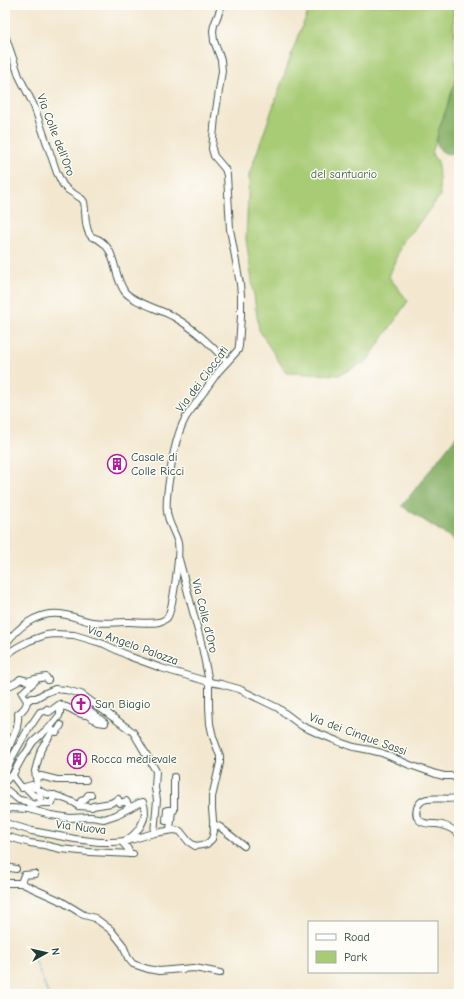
<svg xmlns="http://www.w3.org/2000/svg" width="464" height="999" viewBox="0 0 464 999" font-family="'Comic Neue',sans-serif">
<style>
.green{fill:#a8cb74;stroke:#648454}
.forest{fill:#86af66;stroke:#52764d}
.lines{fill:none;stroke-linecap:round;stroke-linejoin:round}
.stream{stroke:#4fa6cc;stroke-width:1}
.minor-casing{stroke:#3f564b;stroke-width:8}
.minor{stroke:#fff;stroke-width:6}
.labels{text-anchor:middle;stroke-width:3;stroke-linejoin:round;paint-order:stroke}
.street-label{font-size:12px;fill:#1f3d34;stroke:#fdfcf7}
.park-label{font-size:12px;fill:#416044;stroke:#fdfcf7}
.poi-label{font-size:12px;fill:#1f3d34;stroke:#fdfcf7;text-anchor:start}
</style>
<rect width="100%" height="100%" fill="#fdfcf7"/>
<filter id="ink" filterUnits="userSpaceOnUse"><feTurbulence type="fractalNoise" baseFrequency=".025" numOctaves="2"/><feDisplacementMap in="SourceGraphic" scale="8" xChannelSelector="R" yChannelSelector="G"/><feConvolveMatrix kernelMatrix="1 2 1 2 8 2 1 2 1" color-interpolation-filters="sRGB"/></filter>
<filter id="wash" filterUnits="userSpaceOnUse"><feTurbulence type="fractalNoise" baseFrequency=".012" numOctaves="4" result="noise"/><feDisplacementMap in="SourceGraphic" scale="16" xChannelSelector="R" yChannelSelector="G"/><feGaussianBlur stdDeviation="0.9" result="paint"/><feColorMatrix in="noise" values="0 0 0 0 0 0 0 0 0 0 0 0 0 0 0 0 0 1.4 0 .05"/><feComposite in="paint" operator="in"/></filter>
<g filter="url(#wash)">
<rect width="100%" height="100%" fill="#f3e7cf"/>
<path class="green" d="M 311,5 L 453,6 L 456,78 L 432,153 L 434,158 L 438,161 L 440,196 L 419,223 L 402,242 L 389,277 L 408,301 L 367,361 L 339,375 L 286,373 L 259,330 L 246,239 L 249,175 L 297,39 Z"/>
<g class="forest">
<path d="M 459,41 L 459,151 C 449,157 437,153 437,140 C 437,128 446,113 449,102 C 456,81 459,63 459,41 Z"/>
<path d="M 459,433 L 459,543 L 402,506 Z"/>
</g>
<g class="lines">
<path class="stream" d="M 32,952 L 48,994"/>
</g>
</g>
<g filter="url(#ink)">
<g class="lines">
<defs>
<g id="minor">
<path d="M 5,35 L 19,76 L 34,106 L 57,173 L 63,185 L 68,190 L 82,199 L 84,202 C 86,211 84,231 92,237 C 93,237 97,239 98,239 C 103,242 106,245 109,250 C 116,263 116,280 125,292 C 133,302 162,310 174,317 C 195,329 211,345 227,362"/>
<path d="M 5,645 C 17,628 37,611 60,614 C 71,615 81,620 92,622 C 104,624 117,622 129,622 C 138,622 149,624 159,622 C 162,621 165,620 167,618 C 173,610 180,553 178,543 C 175,532 168,523 167,512 C 166,504 167,496 168,488 C 171,466 175,436 186,417 L 218,372 L 238,350 L 239,346 L 241,316 L 241,295 L 240,284 L 230,229 L 227,175 L 225,169 L 214,156 L 212,149 L 215,117 L 222,71 L 221,60 L 214,41 L 213,31 L 214,25 L 222,5"/>
<path d="M 5,656 L 16,648 L 29,641 L 46,635 L 55,634 L 74,635 L 91,640 L 104,644 L 131,657 L 161,668 L 209,682 L 221,684 L 239,689 L 278,708 L 302,726 L 315,732 L 342,743 L 354,747 L 370,750 L 382,753 L 410,765 L 436,774 L 444,776 L 452,776 L 459,779"/>
<path d="M 5,688 L 17,682 L 20,679 L 28,681 L 35,679 L 46,677 L 48,680"/>
<path d="M 27,701 L 22,693 L 35,681 L 35,679"/>
<path d="M 62,706 C 71,707 79,716 87,715 L 98,722 L 105,723 L 88,709 L 90,702 L 85,700"/>
<path d="M 51,729 L 53,731 L 57,732 L 61,725"/>
<path d="M 5,754 L 7,752 L 17,728 C 17,723 19,719 18,714 C 22,711 27,706 27,701 L 32,698 L 36,698 L 43,694 L 55,689 L 66,690 L 81,694 L 133,732 L 156,771 L 155,788 L 157,800 L 154,833"/>
<path d="M 5,774 L 14,754 L 31,724 L 32,724 L 40,712 L 45,711 L 47,709 L 48,712 L 49,712 L 60,704 L 62,706 L 60,710 L 60,713"/>
<path d="M 12,776 L 14,777 L 15,779 L 22,788 L 25,787 L 33,795 L 40,797 L 41,803"/>
<path d="M 36,777 L 41,776 L 57,780 L 86,780"/>
<path d="M 5,779 L 7,780 L 8,778 L 12,776 L 23,756 L 26,753 L 33,742 L 45,731 L 50,727 L 59,716"/>
<path d="M 25,787 L 32,785 L 34,788 L 36,788 C 39,790 41,792 44,793 C 48,795 53,795 57,796 C 63,798 75,802 79,806 L 92,807 L 93,806 L 111,803 L 118,799 L 120,803 L 126,801 L 130,808"/>
<path d="M 36,788 L 37,784 L 35,771 L 41,749 L 53,731"/>
<path d="M 5,789 L 7,792 L 8,791 L 19,800 L 25,801 L 34,805 L 41,803 L 52,803 L 54,795"/>
<path d="M 459,797 C 448,803 422,791 417,808 C 416,811 416,814 417,817 C 421,826 435,823 442,825 C 449,827 454,830 459,834"/>
<path d="M 78,806 L 80,804 L 81,801 L 85,800 L 88,795 L 91,795"/>
<path d="M 5,810 L 8,810 L 10,808 L 28,809 L 51,815 L 70,818 L 91,817 L 104,819 L 116,815 L 139,803 L 143,802 C 150,818 137,836 122,842 L 128,849 L 130,854"/>
<path d="M 172,810 L 174,810 L 174,777"/>
<path d="M 5,823 L 32,831 L 75,839 L 99,842 L 112,842 L 127,841 L 154,833 L 174,830 L 180,831 L 189,842 L 195,846 L 202,845 L 207,844 L 212,839 L 214,831 L 212,809 L 212,797 L 220,763 L 220,756 L 213,737 L 210,724 L 209,706 L 209,682 L 201,642 L 179,559"/>
<path d="M 213,824 L 220,827 L 244,846"/>
<path d="M 170,830 L 172,810 L 167,810 L 166,821 L 171,821"/>
<path d="M 5,836 L 30,843 L 44,845 L 61,849 L 89,852 L 133,854"/>
<path d="M 5,867 L 16,869"/>
<path d="M 5,883 L 21,883 L 61,901 L 84,915 L 95,918 L 111,930 L 123,945 L 128,958 L 133,964 L 148,969 L 159,971 L 193,968 L 200,969 L 220,973"/>
<path d="M 21,883 L 24,875 L 35,874"/>
</g>
</defs>
<use href="#minor" class="minor-casing"/>
<use href="#minor" class="minor"/>
</g>
</g>
<defs>
<symbol id="building-ring" viewBox="-11 -11 22 22"><circle r="9.5" fill="#fdfcf7" stroke="#b5179e" stroke-width="1.5"/><path d="M-4-6H4V6H1V3H-1V6H-4ZM-2.5-4.3h1.7v1.8h-1.7ZM.8-4.3h1.7v1.8H.8ZM-2.5-1h1.7V.8h-1.7ZM.8-1h1.7V.8H.8Z" fill="#b5179e"/></symbol>
<symbol id="church-ring" viewBox="-11 -11 22 22"><circle r="9.5" fill="#fdfcf7" stroke="#b5179e" stroke-width="1.5"/><path d="M-1.2-6h2.4v3.5h3.3v2.4h-3.3V6h-2.4V-.1h-3.3v-2.4h3.3Z" fill="#b5179e"/></symbol>
</defs>
<g fill-rule="evenodd">
<use href="#building-ring" x="106" y="453" width="22" height="22"/>
<use href="#church-ring" x="70" y="693" width="22" height="22"/>
<use href="#building-ring" x="66" y="748" width="22" height="22"/>
</g>
<g class="labels">
<g class="street-label">
<text transform="translate(56 135) rotate(69)" y="4">Via Colle dell'Oro</text>
<text transform="translate(202 379) rotate(-53)" y="4">Via dei Cioccati</text>
<text transform="translate(205 616) rotate(76)" y="4">Via Colle d'Oro</text>
<text transform="translate(133 645) rotate(20)" y="4">Via Angelo Palozza</text>
<text transform="translate(358 734) rotate(20)" y="4">Via dei Cinque Sassi</text>
<text transform="translate(81 827) rotate(7)" y="4">Via Nuova</text>
</g>
<g class="park-label">
<text x="344" y="178">del santuario</text>
</g>
<g class="poi-label">
<text x="131" y="461">Casale di<tspan x="131" dy="14">Colle Ricci</tspan></text>
<text x="95" y="708">San Biagio</text>
<text x="91" y="763">Rocca medievale</text>
</g>
</g>
<rect width="464" height="999" fill="none" stroke="#fdfcf7" stroke-width="20"/>
<rect x="308" y="921" width="130" height="52" fill="#fdfcf7" stroke="#a4b0a9"/>
<rect x="316" y="934" width="20" height="6" fill="#ffffff" stroke="#a4b0a9"/>
<text x="344" y="941" font-size="12" fill="#1f3d34">Road</text>
<rect x="316" y="951" width="20" height="12" fill="#a8cb74" stroke="#a4b0a9"/>
<text x="344" y="961" font-size="12" fill="#1f3d34">Park</text>
<g transform="translate(46 953) rotate(82)" stroke="#fdfcf7" stroke-width="3" paint-order="stroke">
<path d="M0-3L7 15L0 10L-7 15Z" fill="#1f3d34"/>
<text y="-6" font-size="11" font-weight="bold" text-anchor="middle" fill="#1f3d34">N</text>
</g>
</svg>
